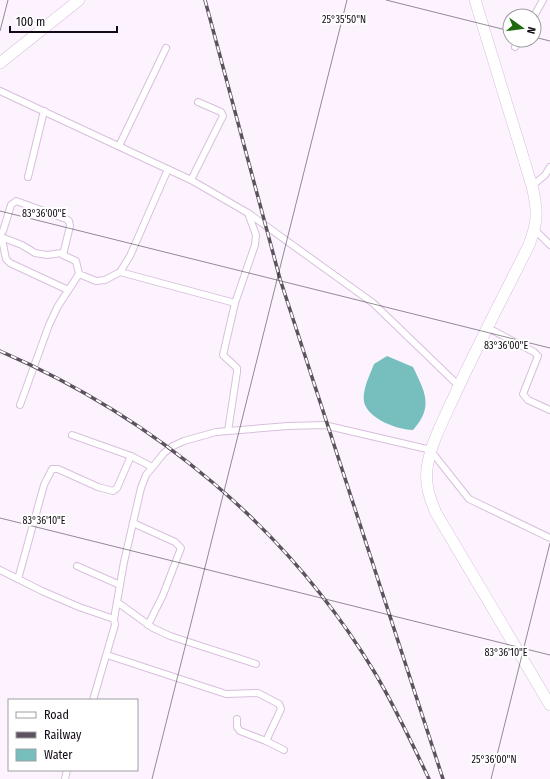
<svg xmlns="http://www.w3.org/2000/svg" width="550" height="779" viewBox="0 0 550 779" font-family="'Fira Sans Condensed',sans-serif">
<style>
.water{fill:#76bfbe}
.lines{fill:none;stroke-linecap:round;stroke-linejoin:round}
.minor-casing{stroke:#d8bfdc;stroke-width:8}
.trunk-casing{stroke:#d8bfdc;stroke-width:12}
.minor{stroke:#fff;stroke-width:6}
.trunk{stroke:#fff;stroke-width:11}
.rail-casing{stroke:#5c535e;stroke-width:3.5}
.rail{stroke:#fff;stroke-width:2;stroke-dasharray:6;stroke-linecap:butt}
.ticks{fill:none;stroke:#110913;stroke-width:1;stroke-opacity:0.45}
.ticks-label{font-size:10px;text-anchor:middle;fill:#110913;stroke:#fff;stroke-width:4;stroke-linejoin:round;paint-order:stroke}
</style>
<rect width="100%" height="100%" fill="#fdf3ff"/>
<path class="water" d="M 387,356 L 413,367 C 425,392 434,407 413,430 C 398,430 368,419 364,402 C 362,389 370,375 374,364 Z"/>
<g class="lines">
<defs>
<g id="minor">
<path d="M 534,16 L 543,0"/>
<path d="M 515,47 L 519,40"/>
<path d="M 0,91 L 191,180 L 248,213 L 373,303 L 459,386"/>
<path d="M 119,146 L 166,48"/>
<path d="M 28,177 L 44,111"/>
<path d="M 191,180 L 223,116 L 221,112 L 198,102"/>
<path d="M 532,186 L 545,175 L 550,167"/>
<path d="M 535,230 L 550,245"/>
<path d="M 0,234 L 3,231 L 11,205 L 16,201 L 66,219 L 69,221 L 70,226 L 63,255 L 76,261 L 79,274 L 96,281 L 105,280 L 120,272 L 130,256 L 168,169"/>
<path d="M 1,234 L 6,259 L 10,263 L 68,290"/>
<path d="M 1,237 L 22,245 L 35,253 L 47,255 L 62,253"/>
<path d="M 120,272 L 235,303 L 255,245 L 256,235 L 248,213"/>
<path d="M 488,328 L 534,352 L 538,356 L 523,394 L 528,400 L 550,410"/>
<path d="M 20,405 L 49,325 L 58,306 L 79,274"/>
<path d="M 228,431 L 237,372 L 237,368 L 223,355 L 235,303"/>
<path d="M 72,435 L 131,456 L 152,467"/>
<path d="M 133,523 L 175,542 L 181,548 L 163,595 L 148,625"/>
<path d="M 77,566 L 120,585"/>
<path d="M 0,570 L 42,591 L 79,607 L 114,619 L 115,625 L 93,700"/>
<path d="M 18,579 L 44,485 L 52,469 L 58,469 L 98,487 L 113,491 L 117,488 L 131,456"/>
<path d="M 117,602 L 153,628 L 170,636 L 256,664"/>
<path d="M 114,619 L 124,562 L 141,488 L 146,475 L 164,453 L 173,446 L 184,441 L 216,432 L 288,426 L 324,425 L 427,449 L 431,451 L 469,499 L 550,538"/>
<path d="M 107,655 L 226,694 L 258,693 L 279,704 L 281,709 L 266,741 L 284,750"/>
<path d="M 237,719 L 237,727 L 240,731 L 266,741"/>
<path d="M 65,779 L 67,770"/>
</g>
<g id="trunk">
<path d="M 475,0 L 532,186 C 538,211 538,221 529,245 C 503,297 476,348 452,401 C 442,423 430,445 427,469 C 425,485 430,499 436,513 L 550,705"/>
<path d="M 0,63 L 79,0"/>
</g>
</defs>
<use href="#minor" class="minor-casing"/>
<use href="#trunk" class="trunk-casing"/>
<use href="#minor" class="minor"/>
<use href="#trunk" class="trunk"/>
<defs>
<g id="rail">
<path d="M 205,0 L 280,279 L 443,779"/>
<path d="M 0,351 C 155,418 288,528 375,673 C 395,707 412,743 429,779"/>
</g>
</defs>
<use href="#rail" class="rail-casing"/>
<use href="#rail" class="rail"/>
</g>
<path class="ticks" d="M 386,0 L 510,31M 0,31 L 8,0M 534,37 L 550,41M 0,211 L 550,348M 0,518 L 550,655M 152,779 L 347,0M 491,779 L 550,543"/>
<g class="ticks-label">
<text x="344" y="23">25°35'50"N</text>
<text x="44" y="217">83°36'00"E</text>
<text x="506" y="349">83°36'00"E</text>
<text x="44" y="524">83°36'10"E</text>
<text x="506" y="656">83°36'10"E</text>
<text x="494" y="763">25°36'00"N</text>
</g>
<rect x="8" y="699" width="130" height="72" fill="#ffffff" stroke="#a09da1"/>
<rect x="16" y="712" width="20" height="6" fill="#ffffff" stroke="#a09da1"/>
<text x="44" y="719" font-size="12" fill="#110913">Road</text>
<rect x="16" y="732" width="20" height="6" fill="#5c535e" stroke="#a09da1"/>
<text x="44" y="739" font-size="12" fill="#110913">Railway</text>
<rect x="16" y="749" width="20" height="12" fill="#76bfbe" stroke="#a09da1"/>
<text x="44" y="759" font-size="12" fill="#110913">Water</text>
<g transform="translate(522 28) rotate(104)"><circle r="19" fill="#ffffff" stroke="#a09da1"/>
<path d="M0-3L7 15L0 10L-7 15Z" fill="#1d6b0e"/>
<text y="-6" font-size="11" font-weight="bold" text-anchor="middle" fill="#110913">N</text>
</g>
<path d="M10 26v6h107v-6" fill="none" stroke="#110913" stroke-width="2"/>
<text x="16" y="26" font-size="12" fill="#110913" stroke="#ffffff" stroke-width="3" paint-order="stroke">100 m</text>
</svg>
